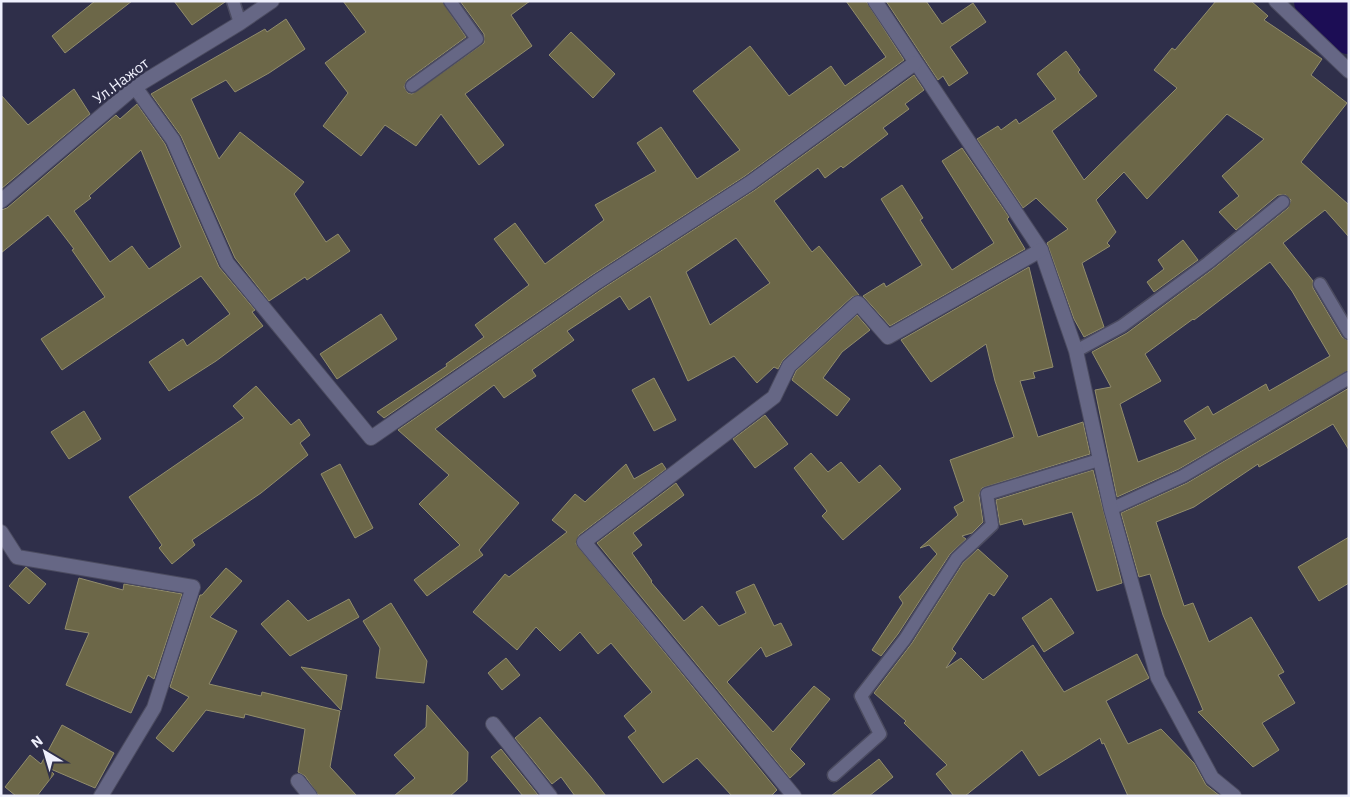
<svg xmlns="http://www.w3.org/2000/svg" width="1350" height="797" viewBox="0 0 1350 797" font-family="'IBM Plex Sans',sans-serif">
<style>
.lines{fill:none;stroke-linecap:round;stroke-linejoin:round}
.river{stroke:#1c0d55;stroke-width:48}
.building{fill:#6c6748;stroke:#928d6c;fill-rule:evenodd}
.service-casing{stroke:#4b4b60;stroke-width:15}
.minor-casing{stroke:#4b4b60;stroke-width:16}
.service{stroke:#666785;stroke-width:12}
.minor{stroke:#666785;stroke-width:14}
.labels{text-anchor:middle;stroke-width:5;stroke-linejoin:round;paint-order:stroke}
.street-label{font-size:15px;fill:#eff0fd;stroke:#2f2f4a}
</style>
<rect width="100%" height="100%" fill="#2f2f4a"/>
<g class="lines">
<path class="river" d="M 1318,1 L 1349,30"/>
</g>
<g class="building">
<path d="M 95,1 L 132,1 L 65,53 L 52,36 Z"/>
<path d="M 174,1 L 225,1 L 225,2 L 192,25 Z"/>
<path d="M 343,1 L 442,1 L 466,37 L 407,80 L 404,87 L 408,93 L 412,94 L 484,43 L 484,34 L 460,1 L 530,1 L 511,15 L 532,46 L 465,94 L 504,145 L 479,165 L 441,114 L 416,146 L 385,125 L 361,156 L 323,126 L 348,93 L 325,63 L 366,32 Z"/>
<path d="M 846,1 L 866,1 L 904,60 L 745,176 L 592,275 L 384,418 L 377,412 L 447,366 L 446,364 L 484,337 L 475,325 L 529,285 L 494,239 L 515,223 L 545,264 L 604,220 L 595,205 L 656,171 L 637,143 L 661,127 L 697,179 L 740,150 L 693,91 L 750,46 L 789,96 L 831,66 L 845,86 L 886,57 Z"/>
<path d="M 886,1 L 926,1 L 942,24 L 973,3 L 986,22 L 950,47 L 968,73 L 949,86 L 943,76 L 938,80 Z"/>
<path d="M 1216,1 L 1251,1 L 1268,16 L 1264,20 L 1322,59 L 1311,75 L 1347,103 L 1301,162 L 1349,205 L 1349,237 L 1325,210 L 1283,243 L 1313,281 L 1313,288 L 1342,337 L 1349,341 L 1349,370 L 1179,469 L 1117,497 L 1095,390 L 1111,387 L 1092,352 L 1127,333 L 1213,269 L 1288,208 L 1291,200 L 1286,195 L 1278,195 L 1236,230 L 1219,212 L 1239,196 L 1222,176 L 1264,139 L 1227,114 L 1147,199 L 1124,172 L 1096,200 L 1116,232 L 1107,243 L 1110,246 L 1082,263 L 1104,327 L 1084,337 L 1074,319 L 1047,243 L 1068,229 L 1036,198 L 1023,208 L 977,139 L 998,126 L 1001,130 L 1016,119 L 1019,124 L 1056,99 L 1037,74 L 1066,51 L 1080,70 L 1078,72 L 1097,96 L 1052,131 L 1084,180 L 1177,88 L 1154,70 L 1172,48 L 1175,50 ZM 1270,262 L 1292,291 L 1330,356 L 1269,391 L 1266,384 L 1213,415 L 1208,406 L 1184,421 L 1196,439 L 1138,462 L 1120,404 L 1161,381 L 1145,354 L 1193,319 L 1194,320 Z"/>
<path d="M 286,19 L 305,49 L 269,73 L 235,92 L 226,80 L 191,99 L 219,159 L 240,132 L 304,182 L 294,194 L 326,242 L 338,234 L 350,251 L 307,280 L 305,277 L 269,301 L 235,258 L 181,136 L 151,94 L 265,29 L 267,32 Z"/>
<path d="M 571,32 L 615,74 L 593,98 L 549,55 Z"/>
<path d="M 914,75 L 924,90 L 905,104 L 909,109 L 883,128 L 888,134 L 843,168 L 841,166 L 825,178 L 818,168 L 774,201 L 812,252 L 819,246 L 859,295 L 852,297 L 783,360 L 778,369 L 774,367 L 757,383 L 734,356 L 688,381 L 650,296 L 629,310 L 620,296 L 567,331 L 574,340 L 532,370 L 536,376 L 504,398 L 494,385 L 435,429 L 519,503 L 479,550 L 483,555 L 427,596 L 414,580 L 460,545 L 419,504 L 449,475 L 398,430 L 602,289 L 755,190 ZM 736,238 L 770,283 L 710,325 L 686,272 Z"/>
<path d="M 74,89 L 90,114 L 1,189 L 1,95 L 28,125 Z"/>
<path d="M 137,104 L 165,144 L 219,267 L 255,310 L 252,312 L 263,326 L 216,361 L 169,391 L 149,362 L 183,339 L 187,346 L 230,314 L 201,276 L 62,370 L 41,339 L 105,297 L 72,250 L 74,249 L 48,215 L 1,253 L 1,210 L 7,208 L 116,115 L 120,119 ZM 141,150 L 181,247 L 149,269 L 132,246 L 110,262 L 74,211 L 91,198 L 89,196 Z"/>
<path d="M 962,148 L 1009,217 L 1007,219 L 1025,249 L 890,326 L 863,296 L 884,283 L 886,287 L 922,265 L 881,199 L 902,185 L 923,218 L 920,220 L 952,270 L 994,243 L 942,161 Z"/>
<path d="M 1183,240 L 1198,260 L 1154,292 L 1147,282 L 1164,269 L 1158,260 Z"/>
<path d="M 1029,267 L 1053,367 L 1033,372 L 1035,378 L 1020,381 L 1038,437 L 1083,422 L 1090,454 L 982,488 L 979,495 L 983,522 L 972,533 L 962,536 L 966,539 L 950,554 L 898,634 L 881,656 L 872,650 L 903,603 L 899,597 L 937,554 L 929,545 L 920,548 L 958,515 L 954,507 L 964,501 L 950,460 L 1014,437 L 995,381 L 986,344 L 931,382 L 901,340 Z"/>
<path d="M 381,314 L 397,339 L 337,379 L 320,354 Z"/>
<path d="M 857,315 L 870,330 L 842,352 L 823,378 L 850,399 L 837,416 L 792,380 L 796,371 Z"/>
<path d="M 654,378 L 676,420 L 654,431 L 632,390 Z"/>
<path d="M 256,386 L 291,425 L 299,419 L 310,435 L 300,443 L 308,455 L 261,493 L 192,540 L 195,545 L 172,564 L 159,548 L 162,545 L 129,497 L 244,418 L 233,406 Z"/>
<path d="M 1349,388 L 1349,450 L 1333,424 L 1259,467 L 1258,464 L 1194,507 L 1156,522 L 1184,606 L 1193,603 L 1209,642 L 1251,617 L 1284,672 L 1278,675 L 1295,703 L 1262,723 L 1279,750 L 1253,767 L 1198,712 L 1203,710 L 1163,615 L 1150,574 L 1139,577 L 1121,513 L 1187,483 Z"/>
<path d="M 84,411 L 101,439 L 69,459 L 51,432 Z"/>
<path d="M 765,415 L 788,444 L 755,468 L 733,439 Z"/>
<path d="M 811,453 L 828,472 L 841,462 L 859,483 L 880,465 L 901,489 L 843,540 L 822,516 L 827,511 L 794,468 Z"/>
<path d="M 662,463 L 666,469 L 579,535 L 576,544 L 777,790 L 771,796 L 732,796 L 697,758 L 663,783 L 628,737 L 636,731 L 624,716 L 652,692 L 611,643 L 598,654 L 580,632 L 560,651 L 536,627 L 517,650 L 473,612 L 505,574 L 509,577 L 567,532 L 552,520 L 575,494 L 585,502 L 626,464 L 634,479 Z"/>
<path d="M 340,464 L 373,528 L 355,538 L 321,474 Z"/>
<path d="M 1093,470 L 1122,583 L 1097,591 L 1072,512 L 1024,525 L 1022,519 L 1000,525 L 996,500 Z"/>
<path d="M 676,483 L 684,495 L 633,533 L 642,545 L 632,553 L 652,581 L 651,582 L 684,621 L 702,606 L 719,626 L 746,613 L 736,592 L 754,584 L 774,626 L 781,623 L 792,645 L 766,657 L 761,647 L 727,682 L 773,732 L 814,686 L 830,699 L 790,749 L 805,764 L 790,778 L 597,543 Z"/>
<path d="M 1349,537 L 1349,583 L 1319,601 L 1298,567 Z"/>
<path d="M 978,549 L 1008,576 L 994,596 L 989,593 L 952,649 L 956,653 L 946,668 L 961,658 L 983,680 L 1033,645 L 1064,692 L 1137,654 L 1149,678 L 1106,701 L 1128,744 L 1161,729 L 1194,763 L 1206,785 L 1220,796 L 1128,796 L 1104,743 L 1102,744 L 1100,738 L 1039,776 L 1022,750 L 965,796 L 954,796 L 936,774 L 947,765 L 904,723 L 906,721 L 874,693 L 912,643 L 963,563 Z"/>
<path d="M 26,567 L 46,584 L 29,604 L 9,586 Z"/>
<path d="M 226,568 L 242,581 L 210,617 L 237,631 L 209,684 L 261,696 L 262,692 L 340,711 L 330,767 L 357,796 L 319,796 L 305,776 L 298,772 L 305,729 L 245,714 L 244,718 L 206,710 L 173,752 L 156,738 L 189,697 L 170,687 L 200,595 L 202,595 Z"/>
<path d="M 79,578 L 123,590 L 124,584 L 182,594 L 154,679 L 148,675 L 131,713 L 66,685 L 89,633 L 65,629 Z"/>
<path d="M 1051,598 L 1074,633 L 1044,652 L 1022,618 Z"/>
<path d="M 349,599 L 359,617 L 290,656 L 261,624 L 288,600 L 308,621 Z"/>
<path d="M 391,603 L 427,661 L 424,683 L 376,678 L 380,648 L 363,621 Z"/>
<path d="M 506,658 L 520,675 L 502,690 L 488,673 Z"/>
<path d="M 301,667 L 347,675 L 341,710 Z"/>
<path d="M 427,705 L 468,752 L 467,781 L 450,796 L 394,796 L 415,778 L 394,755 L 426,727 Z"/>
<path d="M 540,717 L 591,777 L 606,796 L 575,796 L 561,777 L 552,784 L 515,738 Z"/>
<path d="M 62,725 L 114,753 L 95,788 L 46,767 L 54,774 L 37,796 L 16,796 L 5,787 L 30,755 L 41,764 Z"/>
<path d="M 501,749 L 538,795 L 538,796 L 523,796 L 491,757 Z"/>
<path d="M 879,759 L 893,777 L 869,796 L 831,796 Z"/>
</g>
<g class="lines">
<defs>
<g id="service">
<path d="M 233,1 L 240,23"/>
<path d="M 412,86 L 477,39 L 450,1"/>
<path d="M 1320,284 L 1349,333"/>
<path d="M 1076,351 L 1122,326 L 1208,263 L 1283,202"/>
<path d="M 1111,509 L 1183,476 L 1349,378"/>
<path d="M 834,775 L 880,734 L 861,696 L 905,639 L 957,558 L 992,525 L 987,494 L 1099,460"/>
</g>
<g id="minor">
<path d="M 875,1 L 1041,250 L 1076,351 L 1111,509 L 1158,678 L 1212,778 L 1234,796"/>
<path d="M 1276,1 L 1349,71"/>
<path d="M 135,87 L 173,140 L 227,263 L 371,438 L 597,282 L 750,183 L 915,63"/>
<path d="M 1,201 L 135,87 L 240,23 L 272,1"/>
<path d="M 1,532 L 17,557 L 193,587 L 154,708 L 101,796"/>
<path d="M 493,724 L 550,796"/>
<path d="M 298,781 L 310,796"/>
<path d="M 794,796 L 584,542 L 774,397 L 789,366 L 858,303 L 888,337 L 1041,250"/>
</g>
</defs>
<use href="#service" class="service-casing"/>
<use href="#minor" class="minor-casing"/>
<use href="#service" class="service"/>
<use href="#minor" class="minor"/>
</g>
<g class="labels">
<g class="street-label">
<text transform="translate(121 81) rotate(-37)" y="5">Ул.Нажот</text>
</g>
</g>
<rect width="1350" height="797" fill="none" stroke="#eff0fd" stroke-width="5"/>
<g transform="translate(45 752) rotate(322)" stroke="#2f2f4a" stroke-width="4" paint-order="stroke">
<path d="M0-4L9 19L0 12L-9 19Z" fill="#eff0fd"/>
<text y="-8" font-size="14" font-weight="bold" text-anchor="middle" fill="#eff0fd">N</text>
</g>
</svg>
